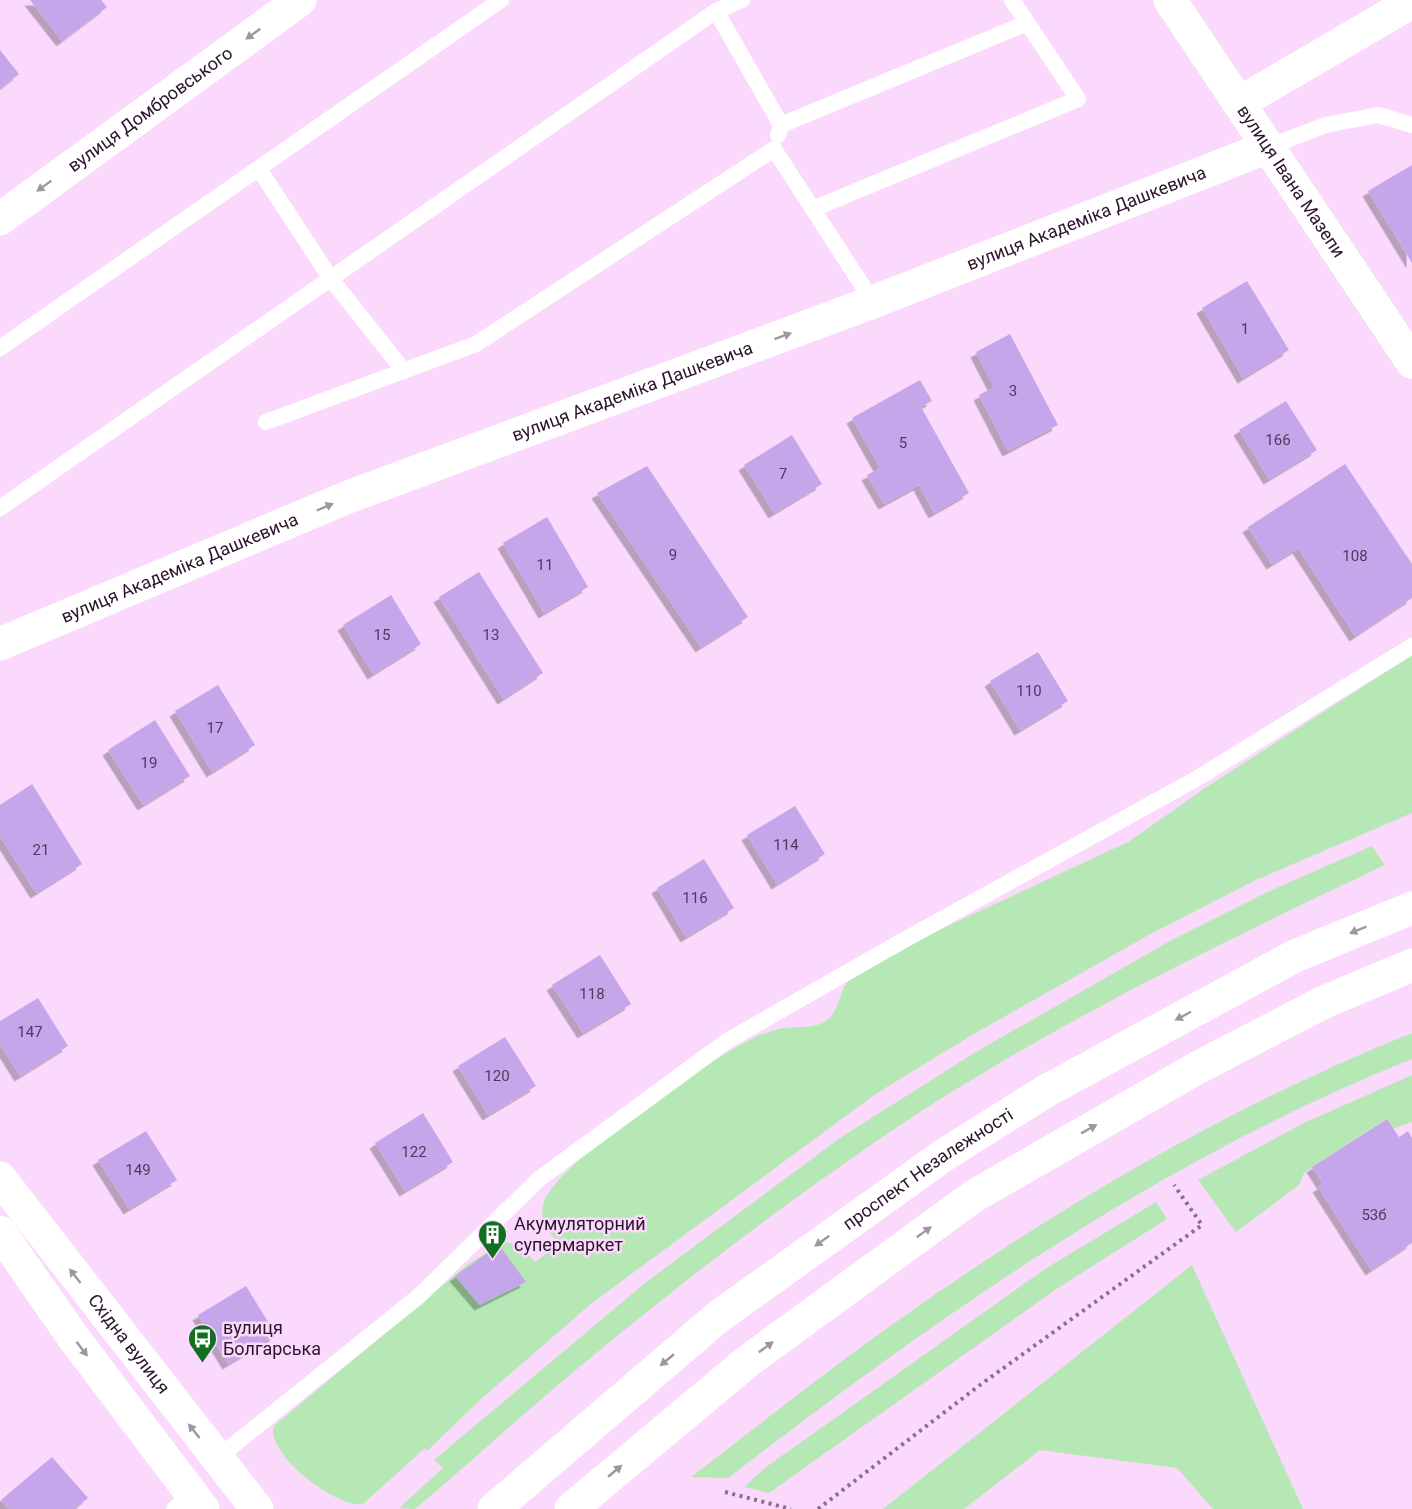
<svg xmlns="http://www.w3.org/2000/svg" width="1412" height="1509" viewBox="0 0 1412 1509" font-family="Roboto,sans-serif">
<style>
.green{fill:#b6e8b5}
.building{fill:#c5a6eb;filter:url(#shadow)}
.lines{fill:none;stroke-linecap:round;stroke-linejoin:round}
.path{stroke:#8a6f8b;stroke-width:4;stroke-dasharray:3 4.5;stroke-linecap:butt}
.lane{stroke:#fff;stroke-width:16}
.street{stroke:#fff;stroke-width:33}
.secondary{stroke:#fff;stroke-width:33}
.primary{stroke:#fff;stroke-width:33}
.oneway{fill:#9f96a0}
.labels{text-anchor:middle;stroke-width:5;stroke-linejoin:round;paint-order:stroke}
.number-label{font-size:15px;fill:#51395b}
.street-label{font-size:18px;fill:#2a152b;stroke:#fbd9fd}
.poi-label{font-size:18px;fill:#2a152b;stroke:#fbd9fd;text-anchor:start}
</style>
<defs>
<filter id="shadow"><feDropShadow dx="-5.5" dy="5.5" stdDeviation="0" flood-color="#0004"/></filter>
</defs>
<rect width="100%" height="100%" fill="#fbd9fd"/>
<g class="green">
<path d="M 1412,655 L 1412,813 L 1256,880 L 1154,932 L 972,1035 L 877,1093 L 592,1303 L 481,1399 L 427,1451 L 425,1448 L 363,1504 C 338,1509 264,1453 274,1426 L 467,1265 L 503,1242 L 519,1244 L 535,1262 L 558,1245 C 550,1231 539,1222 543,1205 C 553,1164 711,1058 752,1039 C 761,1034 776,1029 786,1028 C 801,1026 813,1029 826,1021 C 839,1012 839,993 848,981 C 852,975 859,970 864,965 L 1130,841 L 1205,788 Z"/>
<path d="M 1372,846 L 1385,865 C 1203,951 1020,1040 855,1156 C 757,1224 662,1298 571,1374 C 518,1418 468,1465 415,1509 L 399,1508 L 443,1468 L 434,1460 L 645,1283 L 840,1138 L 974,1053 L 1170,941 L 1265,893 Z"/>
<path d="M 1412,1033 L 1412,1059 C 1161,1159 940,1315 728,1478 L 691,1477 C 757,1427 822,1374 890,1326 C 1053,1210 1227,1107 1412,1033 Z"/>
<path d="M 1412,1075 L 1412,1122 L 1392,1129 L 1386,1119 L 1312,1167 L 1304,1173 L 1299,1185 L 1236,1232 L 1198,1180 L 1304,1123 Z"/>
<path d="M 1156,1202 L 1167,1219 L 1058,1288 L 769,1493 L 744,1487 L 766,1467 L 1045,1269 Z"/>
<path d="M 1192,1265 L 1303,1509 L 1213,1509 L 1177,1468 L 1040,1450 L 964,1509 L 883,1509 Z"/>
</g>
<g class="building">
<path d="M 30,0 L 101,0 L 107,7 L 62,41 Z"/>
<path d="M 0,50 L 19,74 L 0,89 Z"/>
<path d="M 1412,165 L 1412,263 L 1368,191 Z"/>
<path d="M 1247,281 L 1289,350 L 1243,378 L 1202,308 Z"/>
<path d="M 1010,334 L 1058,425 L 1008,451 L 979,395 L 994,387 L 976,352 Z"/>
<path d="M 920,380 L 932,401 L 921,407 L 969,493 L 934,513 L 919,485 L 884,504 L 867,475 L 880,468 L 852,418 Z"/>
<path d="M 1286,401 L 1317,450 L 1269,479 L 1239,430 Z"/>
<path d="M 792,435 L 822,484 L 774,513 L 744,465 Z"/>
<path d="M 1345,464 L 1412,564 L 1412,598 L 1355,636 L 1298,548 L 1272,564 L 1248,527 Z"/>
<path d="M 647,466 L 748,617 L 701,647 L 597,493 Z"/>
<path d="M 547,517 L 588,587 L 544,613 L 503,543 Z"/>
<path d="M 479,572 L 543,673 L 503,699 L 439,597 Z"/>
<path d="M 391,595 L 421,644 L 373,674 L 343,625 Z"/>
<path d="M 1038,652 L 1068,701 L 1020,730 L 990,681 Z"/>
<path d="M 218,685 L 255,745 L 212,772 L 175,711 Z"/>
<path d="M 155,720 L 190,776 L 143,805 L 108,750 Z"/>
<path d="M 32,784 L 82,864 L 36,893 L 0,836 L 0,805 Z"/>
<path d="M 795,806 L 825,854 L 777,884 L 747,835 Z"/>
<path d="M 704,859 L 734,908 L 686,937 L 657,888 Z"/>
<path d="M 600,955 L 631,1004 L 583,1033 L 552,985 Z"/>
<path d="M 38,998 L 68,1046 L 20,1076 L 0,1044 L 0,1021 Z"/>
<path d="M 505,1037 L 536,1086 L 488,1115 L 458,1066 Z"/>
<path d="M 423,1113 L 453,1162 L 405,1191 L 375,1143 Z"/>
<path d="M 1387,1119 L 1399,1137 L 1408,1131 L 1412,1138 L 1412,1243 L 1371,1270 L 1318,1187 L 1323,1184 L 1312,1167 Z"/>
<path d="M 146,1131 L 177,1180 L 129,1209 L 98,1160 Z"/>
<path d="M 499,1245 L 526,1282 L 480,1305 L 455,1276 Z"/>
<path d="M 246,1286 L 276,1335 L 228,1364 L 198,1315 Z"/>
<path d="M 52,1457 L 88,1498 L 75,1509 L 9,1509 L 1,1500 Z"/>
</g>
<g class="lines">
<g class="path">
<path d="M 725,1492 L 791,1509"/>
<path d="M 818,1509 L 980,1385 L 1202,1225 L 1174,1185"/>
</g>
<g class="lane">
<path d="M 742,0 L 716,11 L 781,125 L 778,135"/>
<path d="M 781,125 L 1027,23"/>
<path d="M 1268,147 L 1326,125 L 1378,115 L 1412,125"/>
<path d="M 259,169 L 331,279 L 404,371"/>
<path d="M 813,209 L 1078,99 L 1012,0"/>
<path d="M 0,348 L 501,0"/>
<path d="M 266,422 L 476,344 L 774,149 L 873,302"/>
<path d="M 0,508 L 716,11"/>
<path d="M 216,1459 L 419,1296 L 539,1179 L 727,1041 L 897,944 L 1196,779 L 1412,646"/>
<path d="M 174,1509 L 191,1494"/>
</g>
<path class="street" d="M 1239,103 L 1412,2"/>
<g class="secondary">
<path id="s1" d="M 1170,0 L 1412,362"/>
<path id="s2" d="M 0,219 L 300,0"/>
<path id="s3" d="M 0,644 L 348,497 L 873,302 L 1268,147"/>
<path id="s4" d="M 0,1178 L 257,1509"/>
<path d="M 0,1232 L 73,1337 L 203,1509"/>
</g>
<g class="primary">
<path id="s5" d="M 494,1509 L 718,1317 L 944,1155 L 1046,1091 L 1295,956 L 1412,908"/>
<path d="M 571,1509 L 748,1361 L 974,1196 L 1197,1068 L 1322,1003 L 1412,965"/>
</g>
</g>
<defs><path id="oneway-solid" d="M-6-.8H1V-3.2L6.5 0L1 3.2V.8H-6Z" transform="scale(1.5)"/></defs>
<g class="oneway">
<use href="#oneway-solid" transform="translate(253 34) rotate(144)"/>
<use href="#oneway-solid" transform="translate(44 186) rotate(144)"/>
<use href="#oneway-solid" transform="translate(783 336) rotate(-20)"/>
<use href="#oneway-solid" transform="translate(325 507) rotate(-23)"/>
<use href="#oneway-solid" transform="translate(1358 930) rotate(158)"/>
<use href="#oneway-solid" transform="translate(1183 1016) rotate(152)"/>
<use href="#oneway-solid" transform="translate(1089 1129) rotate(-29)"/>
<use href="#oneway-solid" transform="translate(924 1232) rotate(-36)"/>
<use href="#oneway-solid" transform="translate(822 1241) rotate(144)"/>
<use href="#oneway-solid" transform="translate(75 1276) rotate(-128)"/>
<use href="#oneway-solid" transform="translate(766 1347) rotate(-36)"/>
<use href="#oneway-solid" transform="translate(82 1349) rotate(53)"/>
<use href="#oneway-solid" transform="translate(667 1360) rotate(140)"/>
<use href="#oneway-solid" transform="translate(194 1431) rotate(-128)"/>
<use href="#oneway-solid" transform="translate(615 1471) rotate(-40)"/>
</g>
<defs>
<symbol id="building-pin" viewBox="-11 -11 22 30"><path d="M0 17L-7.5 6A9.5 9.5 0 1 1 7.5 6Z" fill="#11701f" stroke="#fbd9fd"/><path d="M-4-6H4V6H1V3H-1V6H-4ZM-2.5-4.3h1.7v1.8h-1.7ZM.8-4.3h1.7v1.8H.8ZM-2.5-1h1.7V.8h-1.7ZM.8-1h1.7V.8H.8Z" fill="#fff"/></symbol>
<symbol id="bus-pin" viewBox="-11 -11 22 30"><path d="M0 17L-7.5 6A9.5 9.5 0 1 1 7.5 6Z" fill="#11701f" stroke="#fbd9fd"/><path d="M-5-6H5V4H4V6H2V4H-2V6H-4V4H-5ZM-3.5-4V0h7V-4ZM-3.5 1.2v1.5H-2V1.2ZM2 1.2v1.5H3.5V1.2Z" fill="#fff"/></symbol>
</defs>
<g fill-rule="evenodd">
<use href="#building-pin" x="476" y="1218" width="33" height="45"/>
<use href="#bus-pin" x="186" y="1322" width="33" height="45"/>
</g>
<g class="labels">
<g class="number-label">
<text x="1245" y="334">1</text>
<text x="1013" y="396">3</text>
<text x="1278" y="445">166</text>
<text x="903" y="448">5</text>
<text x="783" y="479">7</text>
<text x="673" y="560">9</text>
<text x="1355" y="561">108</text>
<text x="545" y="570">11</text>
<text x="382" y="640">15</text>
<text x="491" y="640">13</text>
<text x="1029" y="696">110</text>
<text x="215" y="733">17</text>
<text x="149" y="768">19</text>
<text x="786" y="850">114</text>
<text x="41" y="855">21</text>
<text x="695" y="903">116</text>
<text x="592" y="999">118</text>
<text x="30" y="1037">147</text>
<text x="497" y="1081">120</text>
<text x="414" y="1157">122</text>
<text x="138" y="1175">149</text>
<text x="1374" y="1220">53б</text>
</g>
<g class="street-label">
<text dy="6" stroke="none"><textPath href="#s2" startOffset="186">вулиця Домбровського</textPath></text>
<text dy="6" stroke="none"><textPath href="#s1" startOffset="218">вулиця Івана Мазепи</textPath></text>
<text dy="6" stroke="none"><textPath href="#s3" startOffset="1167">вулиця Академіка Дашкевича</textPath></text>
<text dy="6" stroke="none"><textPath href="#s3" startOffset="681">вулиця Академіка Дашкевича</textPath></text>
<text dy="6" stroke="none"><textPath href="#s3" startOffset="195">вулиця Академіка Дашкевича</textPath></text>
<text dy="6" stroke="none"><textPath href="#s5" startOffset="552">проспект Незалежності</textPath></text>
<text dy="6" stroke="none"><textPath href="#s4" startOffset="210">Східна вулиця</textPath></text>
</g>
<g class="poi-label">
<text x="514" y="1230">Акумуляторний<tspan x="514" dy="21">супермаркет</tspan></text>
<text x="223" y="1334">вулиця<tspan x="223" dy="21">Болгарська</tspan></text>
</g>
</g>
</svg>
